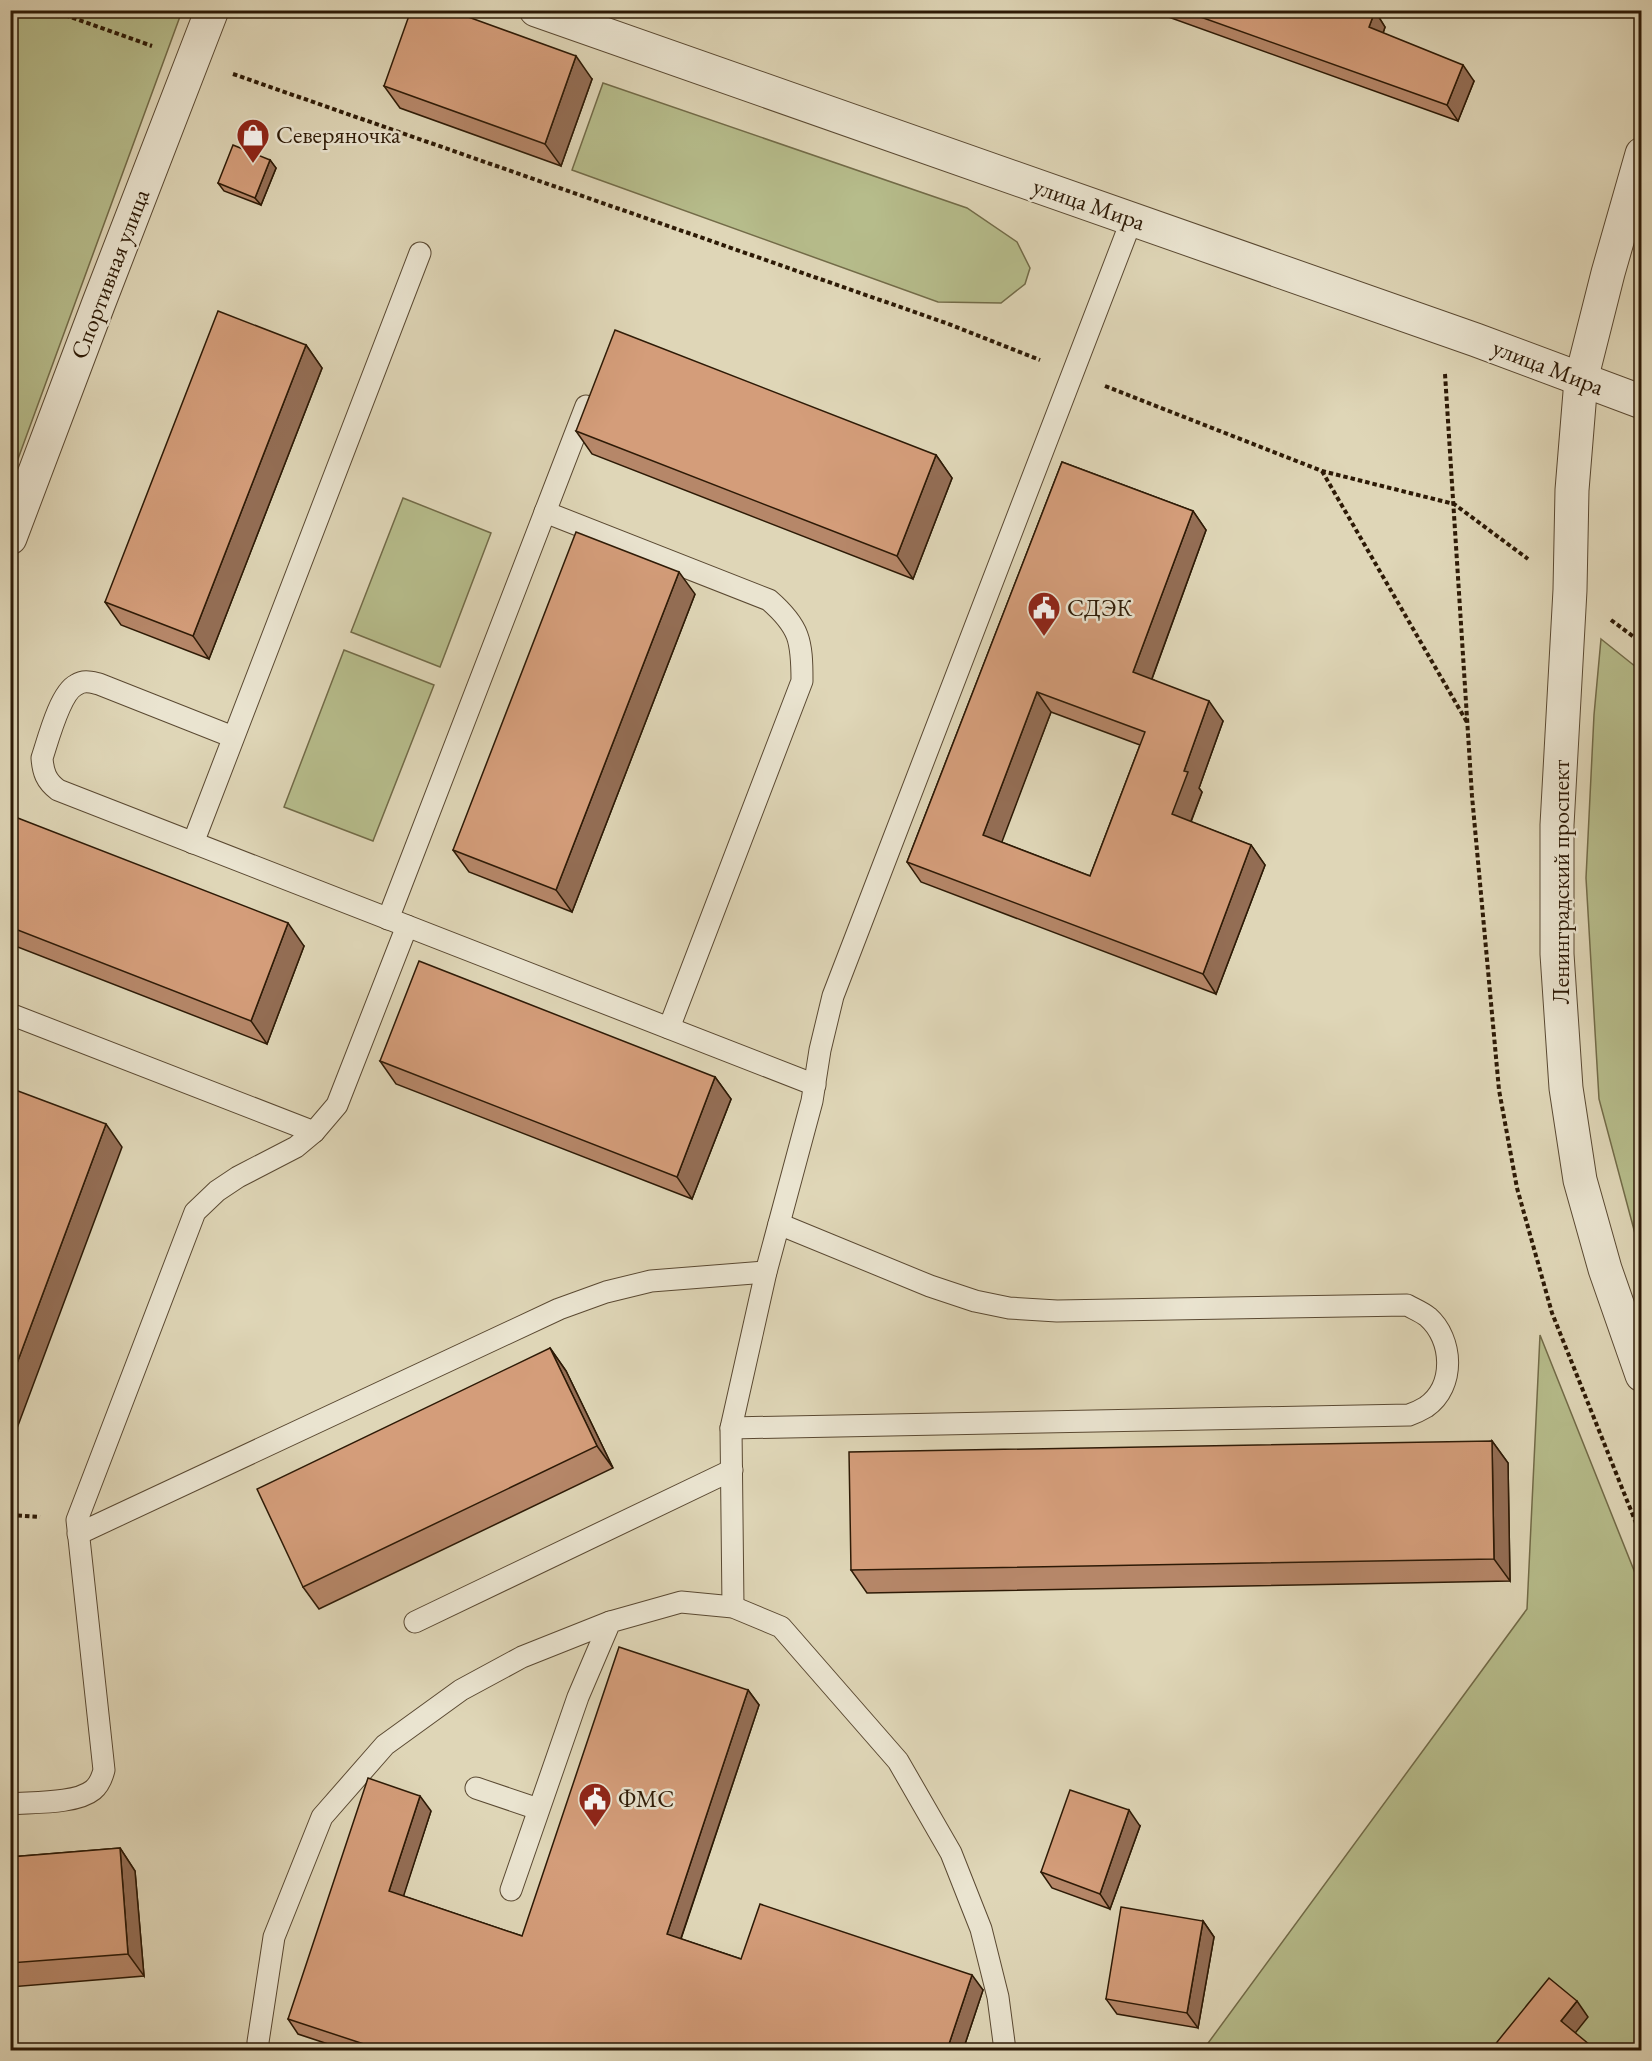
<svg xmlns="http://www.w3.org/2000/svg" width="1652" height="2061" viewBox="0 0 1652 2061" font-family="'EB Garamond',serif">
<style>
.green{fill:#b6bc8b;stroke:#726b48;stroke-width:1.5}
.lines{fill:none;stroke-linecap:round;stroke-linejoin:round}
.service-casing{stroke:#5a4932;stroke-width:23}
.minor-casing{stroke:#5a4932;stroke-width:35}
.tertiary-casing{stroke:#5a4932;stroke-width:35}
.path{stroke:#2d1a06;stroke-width:4;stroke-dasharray:4.5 3;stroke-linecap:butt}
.service{stroke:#eae4d0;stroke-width:21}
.minor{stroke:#eae4d0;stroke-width:33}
.tertiary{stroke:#eae4d0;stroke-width:33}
.wall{fill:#b68769;stroke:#2d1a06;stroke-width:1.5;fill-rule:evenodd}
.shaded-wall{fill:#946e55;stroke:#2d1a06;stroke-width:1.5}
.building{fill:#d49d7a;stroke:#2d1a06;stroke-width:1.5;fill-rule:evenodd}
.labels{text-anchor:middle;stroke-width:5;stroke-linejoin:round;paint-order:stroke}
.poi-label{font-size:24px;fill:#2d1a06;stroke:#eae4d0;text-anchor:start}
.street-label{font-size:24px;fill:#2d1a06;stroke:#eae4d0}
</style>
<rect width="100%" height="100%" fill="#dfd6b7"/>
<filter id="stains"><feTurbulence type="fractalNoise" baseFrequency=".00333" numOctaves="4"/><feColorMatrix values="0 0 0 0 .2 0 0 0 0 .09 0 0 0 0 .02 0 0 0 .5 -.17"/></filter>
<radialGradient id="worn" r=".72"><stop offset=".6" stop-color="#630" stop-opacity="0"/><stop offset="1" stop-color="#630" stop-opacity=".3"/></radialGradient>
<g class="green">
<path d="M 11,10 L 182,11 L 11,478 L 10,11 Z"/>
<path d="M 603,83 L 967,208 L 1017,242 L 1030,268 L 1025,284 L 1001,303 L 938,302 L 572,170 Z"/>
<path d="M 403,498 L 491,533 L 440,667 L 351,632 Z"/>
<path d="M 1601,639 L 1641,671 L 1641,1256 L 1599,1099 L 1586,878 L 1594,715 Z"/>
<path d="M 344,650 L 434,685 L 373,841 L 284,807 Z"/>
<path d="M 1540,1335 L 1641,1588 L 1641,2050 L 1203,2050 L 1527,1609 Z"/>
</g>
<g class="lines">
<defs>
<g id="service">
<path d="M 545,512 L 769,600 C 800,627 802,641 802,681 L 669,1028"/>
<path d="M 233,737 L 99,684 C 90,682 84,680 76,685 C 60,693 48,740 42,758 C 43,772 46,781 58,790 L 815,1085"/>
<path d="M 193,843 L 420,253"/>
<path d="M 388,919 L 586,406"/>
<path d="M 10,1014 L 314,1132"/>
<path d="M 731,1428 L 1409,1415 C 1415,1413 1421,1410 1426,1407 C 1456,1386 1453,1339 1428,1317 C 1422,1312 1414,1309 1407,1305 L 1057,1311 L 1009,1308 L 975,1301 L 930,1286 L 779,1224"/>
<path d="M 78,1534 L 559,1309 L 606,1292 L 651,1281 L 766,1272"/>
<path d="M 733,1607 L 731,1428 L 766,1272 L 812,1101 L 820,1050 L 833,996 L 1132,219"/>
<path d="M 415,1622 L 732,1470"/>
<path d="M 476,1788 L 538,1809"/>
<path d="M 10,1804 C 32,1802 76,1804 93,1790 C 99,1785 102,1778 104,1770 L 77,1520 L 195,1212 L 217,1191 L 238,1177 L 296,1147 L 314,1132 L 337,1105 L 407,926"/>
<path d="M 511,1890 L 578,1697 L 610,1622 L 681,1602 L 733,1607 L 781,1627 L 898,1761 L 951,1853 L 981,1929 L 998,1997 L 1005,2050"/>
<path d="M 259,2050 L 258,2042 L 274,1937 L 322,1817 L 385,1745 L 461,1690 L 522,1657 L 610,1622"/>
</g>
<path id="minor" d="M 10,538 L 98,305 L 212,10"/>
<g id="tertiary">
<path d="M 536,10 L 1476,340 L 1642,402"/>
<path d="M 1642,154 L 1608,273 L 1581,380 L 1572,490 L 1570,590 L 1557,825 L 1557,954 L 1566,1088 L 1580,1180 L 1605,1269 L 1642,1375"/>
</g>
</defs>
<use href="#service" class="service-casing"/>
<use href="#minor" class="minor-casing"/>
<use href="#tertiary" class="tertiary-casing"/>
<g class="path">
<path d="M 51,10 L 152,46"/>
<path d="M 233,74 L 946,323 L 1040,360"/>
<path d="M 1445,374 L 1472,796 L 1499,1090 L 1517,1188 L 1552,1313 L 1642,1538"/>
<path d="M 1105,386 L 1322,471 L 1454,504 L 1528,559"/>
<path d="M 1322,471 L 1468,724"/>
<path d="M 1611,620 L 1642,643"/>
<path d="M 10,1515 L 40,1517"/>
</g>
<use href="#service" class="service"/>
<use href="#minor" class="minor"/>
<use href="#tertiary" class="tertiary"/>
</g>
<g class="wall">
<path d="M 1149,10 L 1372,10 L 1375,11 L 1385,27 L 1383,33 L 1474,81 L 1458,121 Z"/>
<path d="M 592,79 L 561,166 L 400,108 L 384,86 Z"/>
<path d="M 270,160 L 276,168 L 261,205 L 224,191 L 218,183 Z"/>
<path d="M 306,345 L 322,368 L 209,659 L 121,625 L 105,602 Z"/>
<path d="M 576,431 L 936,455 L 952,478 L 913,579 L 592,454 Z"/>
<path d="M 1062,462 L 1193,511 L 1206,530 L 1152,679 L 1223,721 L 1199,788 L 1202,792 L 1191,822 L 1251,845 L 1265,865 L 1216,994 L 921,882 L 907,862 ZM 1051,712 L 1140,745 L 1090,876 L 1001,842 Z"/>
<path d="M 695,594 L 572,912 L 469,872 L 453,850 Z"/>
<path d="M 10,815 L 304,946 L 267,1044 L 10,944 Z"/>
<path d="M 380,1061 L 715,1077 L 731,1099 L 692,1199 L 396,1084 Z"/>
<path d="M 550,1348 L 566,1371 L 613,1468 L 319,1609 L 303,1587 Z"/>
<path d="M 1492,1441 L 1508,1463 L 1510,1581 L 867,1593 L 851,1570 Z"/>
<path d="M 748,1690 L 759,1705 L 681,1939 L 741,1959 L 983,1990 L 963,2050 L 346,2050 L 298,2034 L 288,2019 L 431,1811 L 403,1896 L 522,1936 Z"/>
<path d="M 1140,1826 L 1110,1909 L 1052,1888 L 1041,1872 Z"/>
<path d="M 120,1848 L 135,1871 L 144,1976 L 10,1987 L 10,1857 Z"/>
<path d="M 1203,1921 L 1214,1937 L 1198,2028 L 1117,2014 L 1106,1999 Z"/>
</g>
<g class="shaded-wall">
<path d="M 1375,11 L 1385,27 L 1380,42 L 1369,27 Z"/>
<path d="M 576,56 L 592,79 L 561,166 L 545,144 Z"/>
<path d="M 1463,65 L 1474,81 L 1458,121 L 1447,105 Z"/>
<path d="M 270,160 L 276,168 L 261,205 L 255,198 Z"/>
<path d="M 306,345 L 322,368 L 209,659 L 193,636 Z"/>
<path d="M 936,455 L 952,478 L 913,579 L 897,556 Z"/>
<path d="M 1193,511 L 1206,530 L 1147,692 L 1133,672 Z"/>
<path d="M 679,572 L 695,594 L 572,912 L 556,890 Z"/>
<path d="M 1037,692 L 1051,712 L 997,855 L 983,835 Z"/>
<path d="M 1209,701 L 1223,721 L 1199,788 L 1202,792 L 1186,834 L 1172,814 L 1184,771 Z"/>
<path d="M 1251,845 L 1265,865 L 1216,994 L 1203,974 Z"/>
<path d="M 288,923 L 304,946 L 267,1044 L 251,1021 Z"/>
<path d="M 715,1077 L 731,1099 L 692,1199 L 677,1177 Z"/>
<path d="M 106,1124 L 122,1147 L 10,1447 L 10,1382 Z"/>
<path d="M 550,1348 L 566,1371 L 613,1468 L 597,1446 Z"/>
<path d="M 1492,1441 L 1508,1463 L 1510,1581 L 1494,1559 Z"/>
<path d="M 748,1690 L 759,1705 L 677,1950 L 667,1934 Z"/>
<path d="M 420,1796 L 431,1811 L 400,1907 L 389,1891 Z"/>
<path d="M 1129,1810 L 1140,1826 L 1110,1909 L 1100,1894 Z"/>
<path d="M 120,1848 L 135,1871 L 144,1976 L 128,1954 Z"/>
<path d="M 1203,1921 L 1214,1937 L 1198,2028 L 1187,2013 Z"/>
<path d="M 972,1975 L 983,1990 L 963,2050 L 947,2050 Z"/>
<path d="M 1577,2001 L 1588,2017 L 1572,2037 L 1561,2021 Z"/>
<path d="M 1590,2045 L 1594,2050 L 1585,2050 Z"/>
</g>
<g class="building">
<path d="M 411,10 L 449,10 L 576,56 L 545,144 L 384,86 Z"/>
<path d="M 1181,10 L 1372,10 L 1375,11 L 1369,27 L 1463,65 L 1447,105 Z"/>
<path d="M 233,145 L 270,160 L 255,198 L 218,183 Z"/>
<path d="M 218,311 L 306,345 L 193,636 L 105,602 Z"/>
<path d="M 615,330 L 936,455 L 897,556 L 576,431 Z"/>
<path d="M 1062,462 L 1193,511 L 1133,672 L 1209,701 L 1184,771 L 1188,772 L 1172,814 L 1251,845 L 1203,974 L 907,862 ZM 1037,692 L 1145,732 L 1090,876 L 983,835 Z"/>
<path d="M 576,532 L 679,572 L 556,890 L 453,850 Z"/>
<path d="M 10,815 L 288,923 L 251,1021 L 10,927 Z"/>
<path d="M 419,961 L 715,1077 L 677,1177 L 380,1061 Z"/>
<path d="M 10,1088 L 106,1124 L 10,1382 Z"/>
<path d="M 550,1348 L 597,1446 L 303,1587 L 257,1489 Z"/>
<path d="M 1492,1441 L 1494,1559 L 851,1570 L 849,1452 Z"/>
<path d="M 619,1647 L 748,1690 L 667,1934 L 741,1959 L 760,1904 L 972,1975 L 947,2050 L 382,2050 L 288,2019 L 368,1778 L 420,1796 L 389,1891 L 522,1936 Z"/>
<path d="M 1070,1790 L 1129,1810 L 1100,1894 L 1041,1872 Z"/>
<path d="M 120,1848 L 128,1954 L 10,1963 L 10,1857 Z"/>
<path d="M 1121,1907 L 1203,1921 L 1187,2013 L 1106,1999 Z"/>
<path d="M 1549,1978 L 1577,2001 L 1561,2021 L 1590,2045 L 1585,2050 L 1497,2050 L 1493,2047 Z"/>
</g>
<defs>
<symbol id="shop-pin" viewBox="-11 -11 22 30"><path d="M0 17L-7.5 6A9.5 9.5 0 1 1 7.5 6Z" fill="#8f2418" stroke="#eae4d0"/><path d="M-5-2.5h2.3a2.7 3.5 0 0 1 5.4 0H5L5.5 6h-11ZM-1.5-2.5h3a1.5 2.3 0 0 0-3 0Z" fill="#fff"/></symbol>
<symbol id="civic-pin" viewBox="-11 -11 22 30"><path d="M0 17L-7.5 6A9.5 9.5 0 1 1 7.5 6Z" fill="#8f2418" stroke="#eae4d0"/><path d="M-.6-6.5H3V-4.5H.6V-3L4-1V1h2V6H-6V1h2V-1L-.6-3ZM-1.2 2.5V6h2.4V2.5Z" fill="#fff"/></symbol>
</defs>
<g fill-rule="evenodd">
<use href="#shop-pin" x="234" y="116" width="38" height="52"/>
<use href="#civic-pin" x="1025" y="589" width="38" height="52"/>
<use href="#civic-pin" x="576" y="1780" width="38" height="52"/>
</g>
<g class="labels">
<g class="poi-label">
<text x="276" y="143">Северяночка</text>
<text x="1067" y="616">СДЭК</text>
<text x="618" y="1807">ФМС</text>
</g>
<g class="street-label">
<text transform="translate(1089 204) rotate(19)" y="8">улица Мира</text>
<text transform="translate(110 274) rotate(-69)" y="8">Спортивная улица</text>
<text transform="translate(1548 367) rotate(21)" y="8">улица Мира</text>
<text transform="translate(1561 882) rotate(-90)" y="8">Ленинградский проспект</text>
</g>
</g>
<rect width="1652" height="2061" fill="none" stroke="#dfd6b7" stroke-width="36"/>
<rect x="12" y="12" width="1628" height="2037" fill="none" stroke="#2d1a06" stroke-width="3"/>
<rect x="18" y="18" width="1616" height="2025" fill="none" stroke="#2d1a06" stroke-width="1.5"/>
<rect width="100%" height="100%" filter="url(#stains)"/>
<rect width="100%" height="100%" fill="url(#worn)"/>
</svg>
